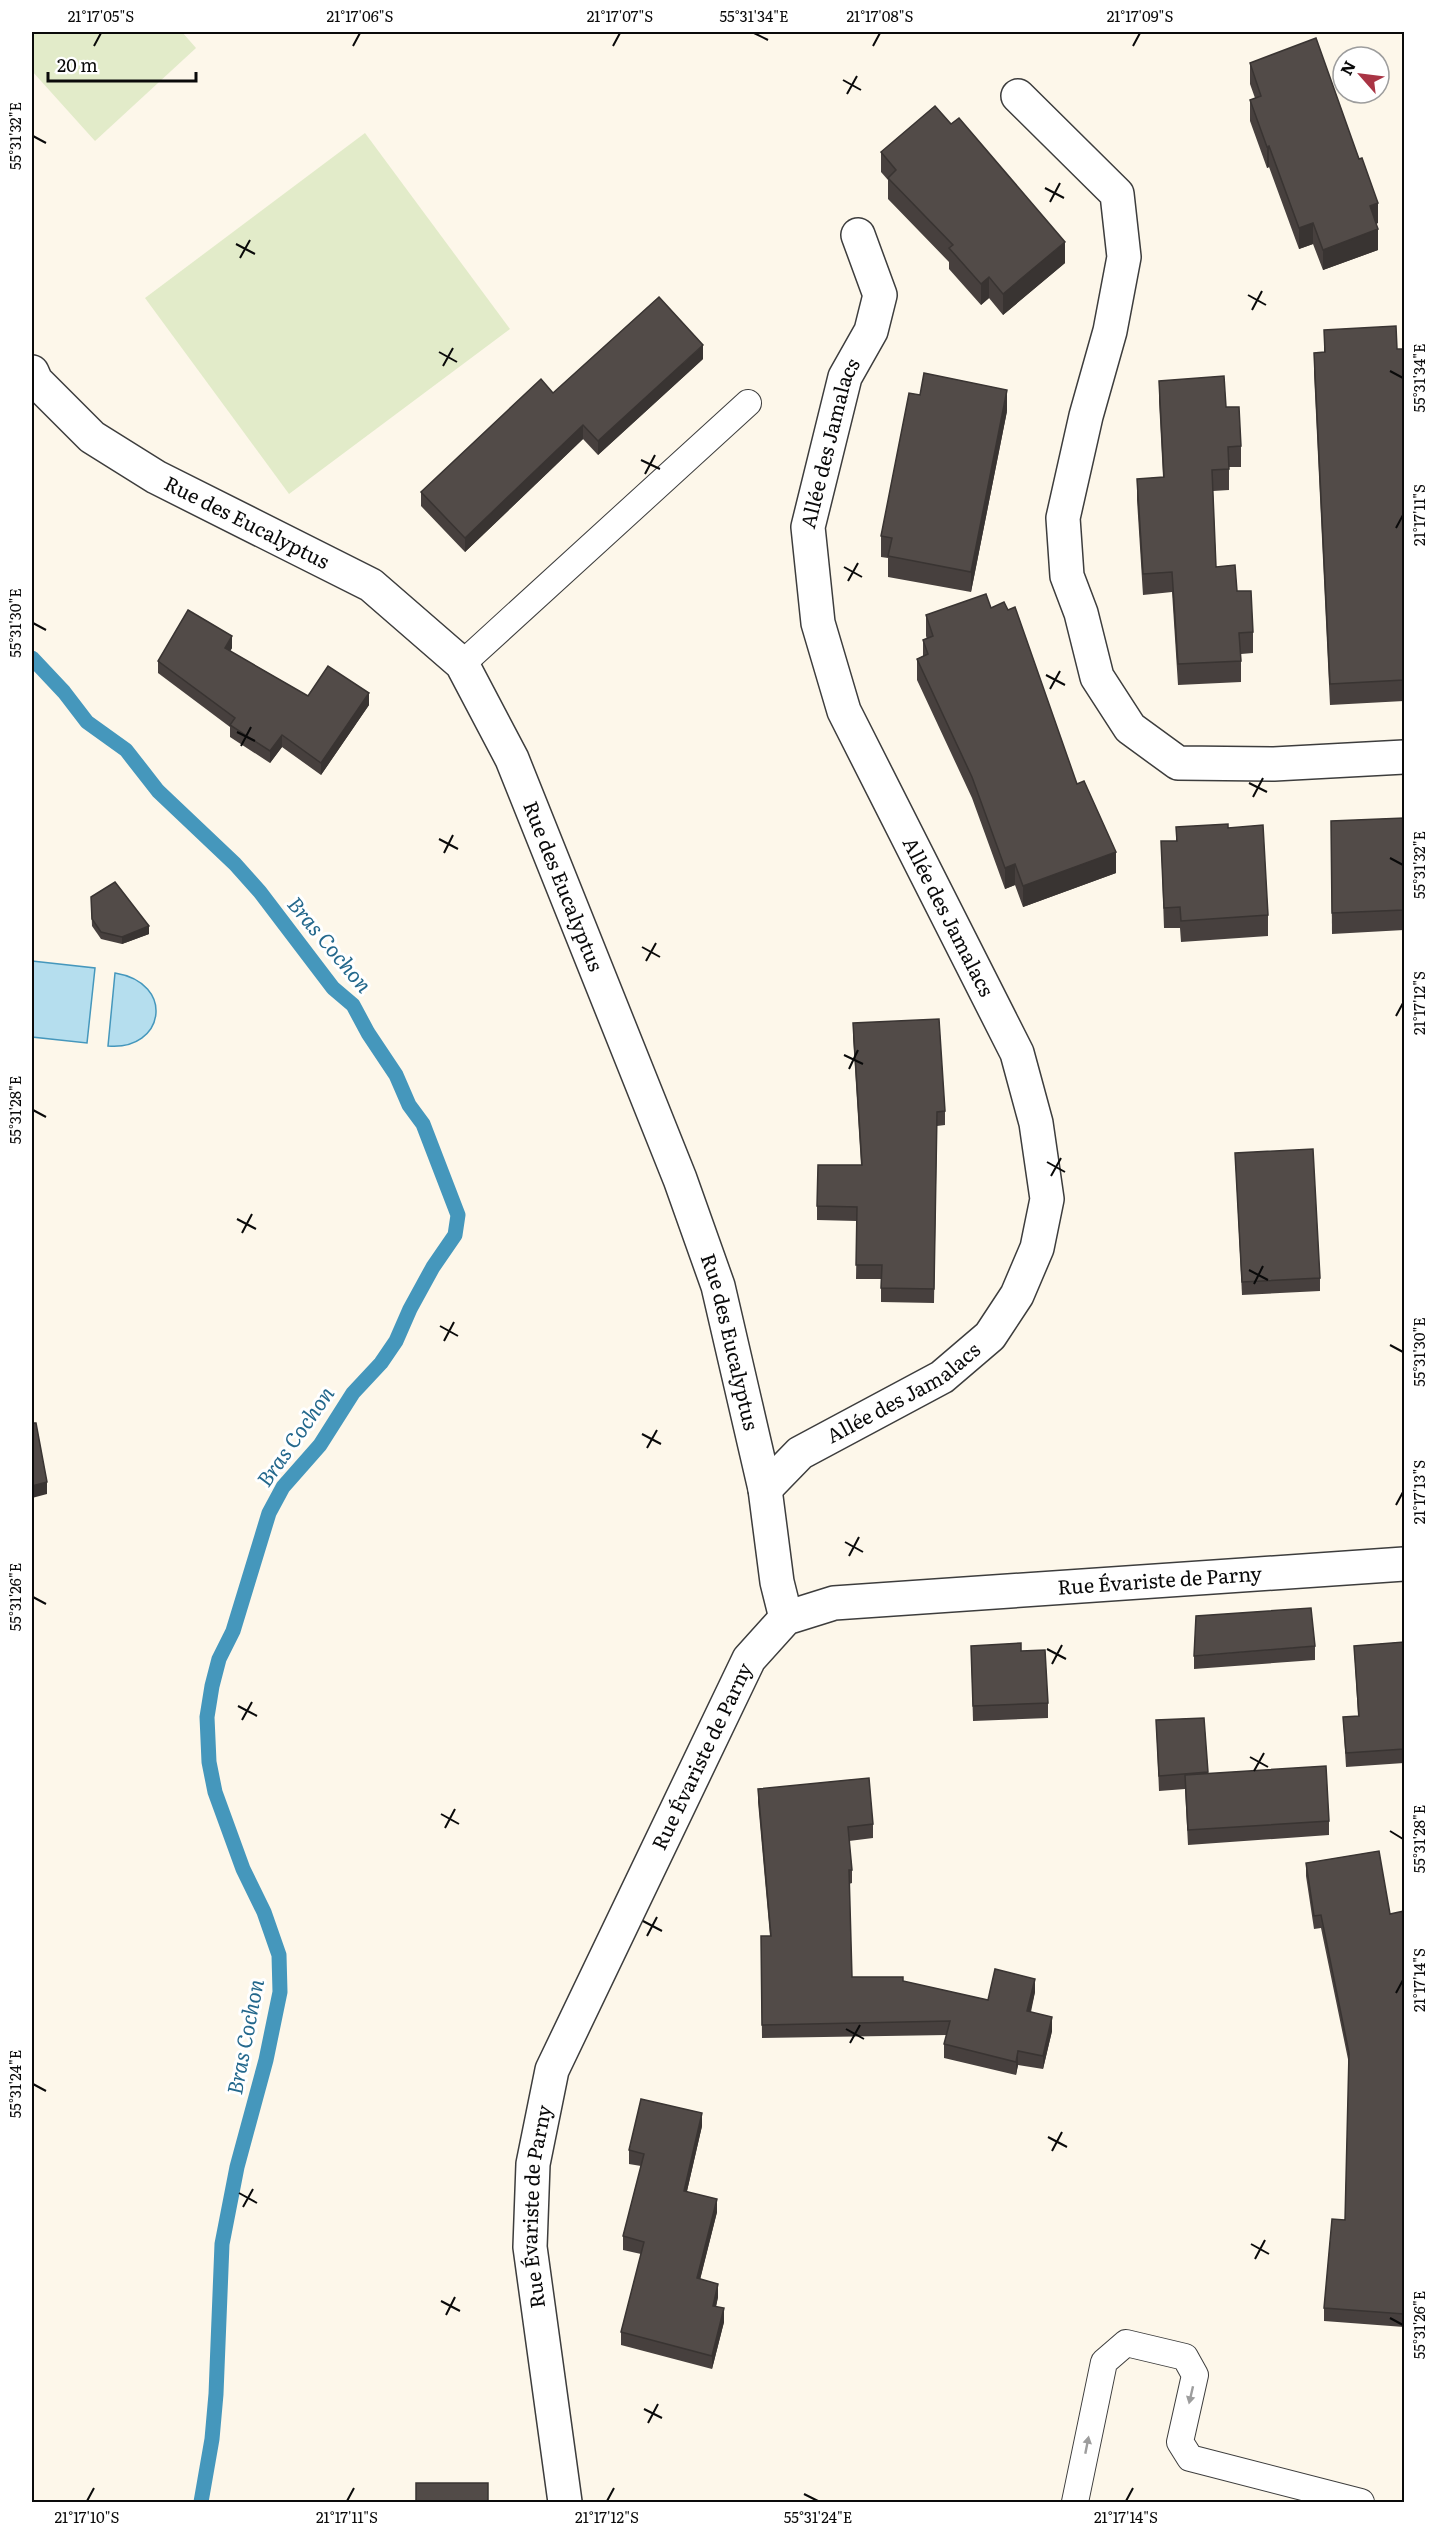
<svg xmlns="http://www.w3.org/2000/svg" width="1436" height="2534" viewBox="0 0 1436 2534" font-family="Literata,serif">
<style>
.pitch{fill:#e2ebc9}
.water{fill:#b5deee;stroke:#4597bc;stroke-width:1.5}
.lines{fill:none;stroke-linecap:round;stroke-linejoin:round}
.stream{stroke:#4597bc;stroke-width:15}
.service-casing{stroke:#3d3d3d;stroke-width:28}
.minor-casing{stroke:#3d3d3d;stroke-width:36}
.service{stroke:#fff;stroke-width:26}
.minor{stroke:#fff;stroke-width:33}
.wall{fill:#47403e}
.shaded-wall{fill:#393432}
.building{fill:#524b48;stroke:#393432;stroke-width:1.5}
.oneway{fill:#9d9d9d}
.ticks{fill:none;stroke:#0a0a0a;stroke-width:2}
.labels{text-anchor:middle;stroke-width:6;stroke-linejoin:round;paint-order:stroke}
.street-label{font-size:20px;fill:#0a0a0a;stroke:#fff}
.water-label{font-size:21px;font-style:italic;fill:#24688c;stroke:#fff}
.neatline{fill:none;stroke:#0a0a0a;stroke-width:2}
.ticks-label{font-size:15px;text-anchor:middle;fill:#0a0a0a}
</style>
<rect width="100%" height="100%" fill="#fdf7ea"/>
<g class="pitch">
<path d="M 32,32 L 182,32 L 196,48 L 95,141 L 32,71 Z"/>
<path d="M 365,133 L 510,329 L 289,494 L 145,298 Z"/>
</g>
<g class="water">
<path d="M 32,961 L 95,968 L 87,1043 L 32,1037 Z"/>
<path d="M 115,973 C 176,983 165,1051 108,1046 Z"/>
</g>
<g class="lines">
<path class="stream" d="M 32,658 L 64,692 L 87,722 L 126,750 L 158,791 L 235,864 L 260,892 L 333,988 L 353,1005 L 368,1033 L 396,1075 L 409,1105 L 423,1124 L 458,1215 L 455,1235 L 433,1267 L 410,1309 L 396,1341 L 381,1363 L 353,1393 L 320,1445 L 283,1487 L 269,1513 L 233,1631 L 219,1659 L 212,1686 L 207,1717 L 209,1762 L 215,1792 L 243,1869 L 264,1912 L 279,1955 L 280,1992 L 266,2060 L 237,2167 L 222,2244 L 216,2394 L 212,2439 L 201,2502"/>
<defs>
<g id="service">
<path d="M 462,664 L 748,403"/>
<path d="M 1075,2502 L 1104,2362 L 1126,2343 L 1185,2357 L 1195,2375 L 1180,2442 L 1190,2458 L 1361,2502"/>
</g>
<g id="minor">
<path d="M 1018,96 L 1117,194 L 1124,257 L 1110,331 L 1086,416 L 1063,518 L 1067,576 L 1081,613 L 1097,677 L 1130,728 L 1178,763 L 1274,764 L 1404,757"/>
<path id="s1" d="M 32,372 L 36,381 L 92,437 L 156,477 L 371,585 L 462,664 L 512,759 L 680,1179 L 718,1286 L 765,1489 L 777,1582 L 786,1618"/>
<path id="s2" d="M 765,1489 L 800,1453 L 942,1377 L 990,1336 L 1017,1295 L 1037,1248 L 1047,1199 L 1036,1123 L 1017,1053 L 844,711 L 818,623 L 808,527 L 845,377 L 871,331 L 880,295 L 858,235"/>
<path id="s3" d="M 565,2502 L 530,2247 L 533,2164 L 552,2070 L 749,1659 L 786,1618 L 834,1603 L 1404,1564"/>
</g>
</defs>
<use href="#service" class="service-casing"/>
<use href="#minor" class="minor-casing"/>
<use href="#service" class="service"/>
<use href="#minor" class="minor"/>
</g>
<g class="wall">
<path d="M 1250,63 L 1378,223 L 1376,224 L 1378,250 L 1323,270 L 1313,244 L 1299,249 L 1269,167 L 1267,168 L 1250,121 L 1250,100 L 1255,98 L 1250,84 Z"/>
<path d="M 881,152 L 1065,263 L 1003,315 L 989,298 L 981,305 L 949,269 L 949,262 L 888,199 L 888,180 L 881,172 Z"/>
<path d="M 1324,330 L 1397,349 L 1404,349 L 1404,701 L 1330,705 L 1314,373 L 1314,353 L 1324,352 Z"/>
<path d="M 703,359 L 598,455 L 583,439 L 465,552 L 421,506 L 421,492 L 553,393 Z"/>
<path d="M 1159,381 L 1226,407 L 1241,446 L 1241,467 L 1229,467 L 1229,490 L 1213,491 L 1216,567 L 1237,591 L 1253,632 L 1253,653 L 1241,654 L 1241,682 L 1178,685 L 1172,592 L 1143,595 L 1137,500 L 1137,479 L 1163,477 L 1159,401 Z"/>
<path d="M 1007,411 L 971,592 L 888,577 L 888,558 L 881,557 L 881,536 Z"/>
<path d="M 991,608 L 1077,784 L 1116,873 L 1023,907 L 1015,885 L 1005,889 L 972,798 L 917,680 L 917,659 L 923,656 L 923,640 L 927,639 L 926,636 L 926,615 Z"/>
<path d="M 232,648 L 230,651 L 308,696 L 369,705 L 321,775 L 282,747 L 270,763 L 230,737 L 230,727 L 158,673 L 158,661 Z"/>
<path d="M 1404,818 L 1404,930 L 1332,934 L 1331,821 Z"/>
<path d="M 1176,827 L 1228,828 L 1268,915 L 1268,936 L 1181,942 L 1180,928 L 1164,928 L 1161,841 L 1176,841 Z"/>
<path d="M 91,897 L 149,934 L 122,944 L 101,939 L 92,926 Z"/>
<path d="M 853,1023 L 945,1111 L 945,1125 L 937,1126 L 934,1303 L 881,1302 L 881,1279 L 856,1279 L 857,1221 L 817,1220 L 817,1206 L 861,1165 L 853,1037 Z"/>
<path d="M 1235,1153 L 1320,1278 L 1320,1291 L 1242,1295 Z"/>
<path d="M 1404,1642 L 1404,1763 L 1346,1767 L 1343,1717 L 1358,1716 L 1354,1646 Z"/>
<path d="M 971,1646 L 1021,1651 L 1048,1703 L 1048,1718 L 973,1721 Z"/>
<path d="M 1315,1646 L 1315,1660 L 1194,1669 L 1194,1656 Z"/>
<path d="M 1204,1718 L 1208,1773 L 1329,1821 L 1329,1835 L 1188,1845 L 1185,1789 L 1159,1791 L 1156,1720 Z"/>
<path d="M 758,1789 L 873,1824 L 873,1838 L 849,1841 L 852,1870 L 852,1883 L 849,1884 L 852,1977 L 903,1981 L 988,2000 L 1035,1992 L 1031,2012 L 1052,2031 L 1043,2069 L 1018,2065 L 1016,2075 L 944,2058 L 944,2044 L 947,2035 L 762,2038 L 761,1936 L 770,1936 L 758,1802 Z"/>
<path d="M 1306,1863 L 1390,1914 L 1404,1911 L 1404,2327 L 1324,2321 L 1324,2308 L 1345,2220 L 1349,2064 L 1321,1928 L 1314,1929 L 1306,1876 Z"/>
<path d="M 702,2126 L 687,2191 L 717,2212 L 700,2279 L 718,2297 L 716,2307 L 724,2322 L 712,2369 L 621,2345 L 621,2332 L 641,2254 L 623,2250 L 623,2236 L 641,2166 L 629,2164 L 629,2150 Z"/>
</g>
<g class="shaded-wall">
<path d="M 1269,146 L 1269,167 L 1267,168 L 1267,147 Z"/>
<path d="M 1378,203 L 1378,223 L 1370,226 L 1370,206 Z"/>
<path d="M 1313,223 L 1313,244 L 1299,249 L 1299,228 Z"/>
<path d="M 1378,229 L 1378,250 L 1323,270 L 1323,250 Z"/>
<path d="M 1065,242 L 1065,263 L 1003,315 L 1003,294 Z"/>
<path d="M 989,277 L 989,298 L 981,305 L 981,284 Z"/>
<path d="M 703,345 L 703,359 L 598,455 L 598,441 Z"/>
<path d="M 1007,390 L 1007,411 L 971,592 L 971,572 Z"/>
<path d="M 583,425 L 583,439 L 465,552 L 465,538 Z"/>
<path d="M 232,636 L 232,648 L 225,660 L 225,648 Z"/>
<path d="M 369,693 L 369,705 L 321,775 L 321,763 Z"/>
<path d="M 282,735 L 282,747 L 270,763 L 270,751 Z"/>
<path d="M 1116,852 L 1116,873 L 1023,907 L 1023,886 Z"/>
<path d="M 1015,864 L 1015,885 L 1005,889 L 1005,868 Z"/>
<path d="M 149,926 L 149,934 L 122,944 L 122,937 Z"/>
<path d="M 47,1482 L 47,1494 L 32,1498 L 32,1486 Z"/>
<path d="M 1035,1979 L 1035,1992 L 1027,2025 L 1027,2011 Z"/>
<path d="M 1052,2017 L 1052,2031 L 1043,2069 L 1043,2056 Z"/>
<path d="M 1018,2051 L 1018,2065 L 1016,2075 L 1016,2062 Z"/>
<path d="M 702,2113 L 702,2126 L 684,2204 L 684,2191 Z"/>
<path d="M 717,2199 L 717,2212 L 697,2292 L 697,2278 Z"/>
<path d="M 718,2284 L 718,2297 L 713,2319 L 713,2306 Z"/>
<path d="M 724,2308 L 724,2322 L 712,2369 L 712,2356 Z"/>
</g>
<g class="building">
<path d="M 1316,38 L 1359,159 L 1362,158 L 1378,203 L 1370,206 L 1378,229 L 1323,250 L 1313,223 L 1299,228 L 1269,146 L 1267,147 L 1250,100 L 1261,96 L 1250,63 Z"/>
<path d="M 935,106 L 951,124 L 959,118 L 1065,242 L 1003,294 L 989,277 L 981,284 L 949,248 L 953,245 L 888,178 L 896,170 L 881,152 Z"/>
<path d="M 659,297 L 703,345 L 598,441 L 583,425 L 465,538 L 421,492 L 541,379 L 553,393 Z"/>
<path d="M 1396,326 L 1397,349 L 1404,349 L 1404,680 L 1330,684 L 1314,353 L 1325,352 L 1324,330 Z"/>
<path d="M 924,373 L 1007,390 L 971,572 L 888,556 L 892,538 L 881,536 L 909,393 L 920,395 Z"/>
<path d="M 1224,376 L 1226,407 L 1239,407 L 1241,446 L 1228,447 L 1229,469 L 1212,470 L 1216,567 L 1235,565 L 1237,591 L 1251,591 L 1253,632 L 1239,633 L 1241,661 L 1178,664 L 1172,572 L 1143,574 L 1137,479 L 1164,477 L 1159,381 Z"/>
<path d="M 986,594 L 991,608 L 1004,602 L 1008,610 L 1015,607 L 1077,784 L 1084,781 L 1116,852 L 1023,886 L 1015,864 L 1005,868 L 972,777 L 917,659 L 928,654 L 923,640 L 933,636 L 926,615 Z"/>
<path d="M 188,610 L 232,636 L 225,648 L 308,696 L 328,666 L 369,693 L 321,763 L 282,735 L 270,751 L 230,725 L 235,718 L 158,661 Z"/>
<path d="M 1404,818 L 1404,910 L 1332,913 L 1331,821 Z"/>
<path d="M 1228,824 L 1228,828 L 1263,825 L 1268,915 L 1181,921 L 1180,907 L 1164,908 L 1161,841 L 1177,841 L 1176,827 Z"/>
<path d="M 115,882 L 149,926 L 122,937 L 101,932 L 92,919 L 91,897 Z"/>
<path d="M 939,1019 L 945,1111 L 937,1112 L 934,1289 L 881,1288 L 882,1265 L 856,1265 L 857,1207 L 817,1206 L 818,1165 L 862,1165 L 853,1023 Z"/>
<path d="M 1313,1149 L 1320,1278 L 1242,1282 L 1235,1153 Z"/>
<path d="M 32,1423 L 36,1423 L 47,1482 L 32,1486 Z"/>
<path d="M 1311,1608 L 1315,1646 L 1194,1656 L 1196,1616 Z"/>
<path d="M 1404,1642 L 1404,1749 L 1346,1753 L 1343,1717 L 1359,1716 L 1354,1646 Z"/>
<path d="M 1021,1643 L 1021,1651 L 1045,1650 L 1048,1703 L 973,1706 L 971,1646 Z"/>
<path d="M 1204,1718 L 1208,1772 L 1159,1776 L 1156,1720 Z"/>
<path d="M 1326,1766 L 1329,1821 L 1188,1830 L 1185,1775 Z"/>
<path d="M 869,1778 L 873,1824 L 848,1827 L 852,1870 L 849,1870 L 852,1977 L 903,1977 L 903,1981 L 988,2000 L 995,1969 L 1035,1979 L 1027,2011 L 1052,2017 L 1043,2056 L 1018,2051 L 1016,2062 L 944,2044 L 950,2021 L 762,2025 L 761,1936 L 771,1936 L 758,1789 Z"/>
<path d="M 1379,1851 L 1390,1914 L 1404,1911 L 1404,2314 L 1324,2308 L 1332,2219 L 1345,2220 L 1349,2053 L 1321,1915 L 1314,1916 L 1306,1863 Z"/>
<path d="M 641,2099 L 702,2113 L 684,2191 L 717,2199 L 697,2278 L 718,2284 L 713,2306 L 724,2308 L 712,2356 L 621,2332 L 644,2242 L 623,2236 L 644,2154 L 629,2150 Z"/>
<rect x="416" y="2483" width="72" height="19"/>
</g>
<defs><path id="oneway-solid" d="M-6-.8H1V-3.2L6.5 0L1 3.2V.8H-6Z" transform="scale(1.5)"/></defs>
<g class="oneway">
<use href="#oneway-solid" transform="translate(1191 2395) rotate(103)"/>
<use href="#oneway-solid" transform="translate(1087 2445) rotate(-79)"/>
</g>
<path class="ticks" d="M 754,33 L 768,40M 94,46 L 101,33M 353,46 L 360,33M 613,46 L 620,33M 873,46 L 880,33M 1133,46 L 1140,33M 843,80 L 861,90M 847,94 L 857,76M 33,136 L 46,143M 1045,188 L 1064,198M 1050,202 L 1060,183M 236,244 L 255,254M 240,258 L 250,240M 1248,295 L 1266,305M 1252,310 L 1262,291M 439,352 L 457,362M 443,366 L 453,348M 1390,371 L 1403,378M 641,460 L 660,469M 645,474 L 655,455M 1396,528 L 1403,515M 844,567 L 862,577M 848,581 L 858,563M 33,623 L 46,630M 1046,675 L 1065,685M 1050,689 L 1060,671M 237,732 L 255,741M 241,746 L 251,727M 1249,783 L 1267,792M 1253,797 L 1263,778M 439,839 L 458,849M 444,853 L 453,835M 1390,858 L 1403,865M 642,947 L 660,957M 646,961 L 656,943M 1396,1016 L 1403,1003M 844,1055 L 863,1064M 849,1069 L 858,1050M 33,1110 L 46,1117M 1047,1162 L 1065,1172M 1051,1176 L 1061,1158M 237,1219 L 256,1229M 242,1233 L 252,1214M 1249,1270 L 1268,1280M 1254,1284 L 1263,1266M 440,1326 L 458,1336M 444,1341 L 454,1322M 1390,1345 L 1403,1352M 642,1434 L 661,1444M 647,1448 L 657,1430M 1396,1505 L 1403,1492M 845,1542 L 863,1552M 849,1556 L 859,1537M 33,1597 L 46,1604M 1047,1649 L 1066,1659M 1052,1664 L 1062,1645M 238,1706 L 257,1716M 242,1720 L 252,1702M 1250,1757 L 1268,1767M 1254,1771 L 1264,1753M 441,1814 L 459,1824M 445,1828 L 455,1809M 1390,1831 L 1403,1839M 643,1921 L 662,1931M 647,1936 L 657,1917M 1396,1993 L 1403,1980M 846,2029 L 864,2039M 850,2043 L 860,2025M 33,2084 L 46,2091M 1048,2137 L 1067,2147M 1052,2151 L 1062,2132M 239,2193 L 257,2203M 243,2207 L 253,2189M 1251,2244 L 1269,2254M 1255,2259 L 1265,2240M 441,2301 L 460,2311M 446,2315 L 455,2297M 1390,2318 L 1403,2325M 644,2409 L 662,2418M 648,2423 L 658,2404M 804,2494 L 818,2501M 87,2501 L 94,2488M 347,2501 L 354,2488M 607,2501 L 614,2488M 1126,2501 L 1133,2488"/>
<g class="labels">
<g class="street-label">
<text dy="7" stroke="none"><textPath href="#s2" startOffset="1232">Allée des Jamalacs</textPath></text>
<text dy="7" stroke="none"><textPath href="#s1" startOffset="266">Rue des Eucalyptus</textPath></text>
<text dy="7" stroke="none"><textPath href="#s1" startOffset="770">Rue des Eucalyptus</textPath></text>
<text transform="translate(948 917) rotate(63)" y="7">Allée des Jamalacs</text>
<text dy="7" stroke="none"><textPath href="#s1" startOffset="1256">Rue des Eucalyptus</textPath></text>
<text dy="7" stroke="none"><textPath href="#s2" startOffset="170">Allée des Jamalacs</textPath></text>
<text dy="7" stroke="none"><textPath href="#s3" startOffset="1324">Rue Évariste de Parny</textPath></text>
<text dy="7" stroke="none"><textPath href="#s3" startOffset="784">Rue Évariste de Parny</textPath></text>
<text dy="7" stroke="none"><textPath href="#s3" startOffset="298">Rue Évariste de Parny</textPath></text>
</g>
<g class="water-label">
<text transform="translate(329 945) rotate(50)" y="7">Bras Cochon</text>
<text transform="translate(296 1437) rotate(-55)" y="7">Bras Cochon</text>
<text transform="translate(246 2037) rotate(-79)" y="7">Bras Cochon</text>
</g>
</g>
<rect width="1436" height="2534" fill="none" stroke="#ffffff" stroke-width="66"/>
<g transform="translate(1361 75) rotate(298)"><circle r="28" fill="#ffffff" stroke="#9d9d9d" stroke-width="1.5"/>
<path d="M0-4.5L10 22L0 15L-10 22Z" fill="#a93444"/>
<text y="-9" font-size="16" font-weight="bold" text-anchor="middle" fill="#0a0a0a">N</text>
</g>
<path d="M48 72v9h148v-9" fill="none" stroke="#0a0a0a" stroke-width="3"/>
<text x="57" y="72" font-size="18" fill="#0a0a0a" stroke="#ffffff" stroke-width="4.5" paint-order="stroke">20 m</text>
<rect x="33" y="33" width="1370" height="2468" class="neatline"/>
<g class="ticks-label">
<text x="101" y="22">21°17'05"S</text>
<text x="360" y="22">21°17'06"S</text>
<text x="620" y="22">21°17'07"S</text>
<text x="754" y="22">55°31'34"E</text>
<text x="880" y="22">21°17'08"S</text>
<text x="1140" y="22">21°17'09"S</text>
<text transform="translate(16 136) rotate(-90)" y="5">55°31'32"E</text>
<text transform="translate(1420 378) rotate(-90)" y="5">55°31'34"E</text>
<text transform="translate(1420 515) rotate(-90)" y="5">21°17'11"S</text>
<text transform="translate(16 623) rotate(-90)" y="5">55°31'30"E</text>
<text transform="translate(1420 865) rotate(-90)" y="5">55°31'32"E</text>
<text transform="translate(1420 1003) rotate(-90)" y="5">21°17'12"S</text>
<text transform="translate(16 1110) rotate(-90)" y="5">55°31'28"E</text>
<text transform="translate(1420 1352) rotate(-90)" y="5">55°31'30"E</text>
<text transform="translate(1420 1492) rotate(-90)" y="5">21°17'13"S</text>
<text transform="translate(16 1597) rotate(-90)" y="5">55°31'26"E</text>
<text transform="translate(1420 1839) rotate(-90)" y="5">55°31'28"E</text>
<text transform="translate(1420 1980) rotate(-90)" y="5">21°17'14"S</text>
<text transform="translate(16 2084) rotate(-90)" y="5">55°31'24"E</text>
<text transform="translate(1420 2325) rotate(-90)" y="5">55°31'26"E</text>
<text x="87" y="2523">21°17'10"S</text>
<text x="347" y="2523">21°17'11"S</text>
<text x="607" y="2523">21°17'12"S</text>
<text x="818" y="2523">55°31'24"E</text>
<text x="1126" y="2523">21°17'14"S</text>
</g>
</svg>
